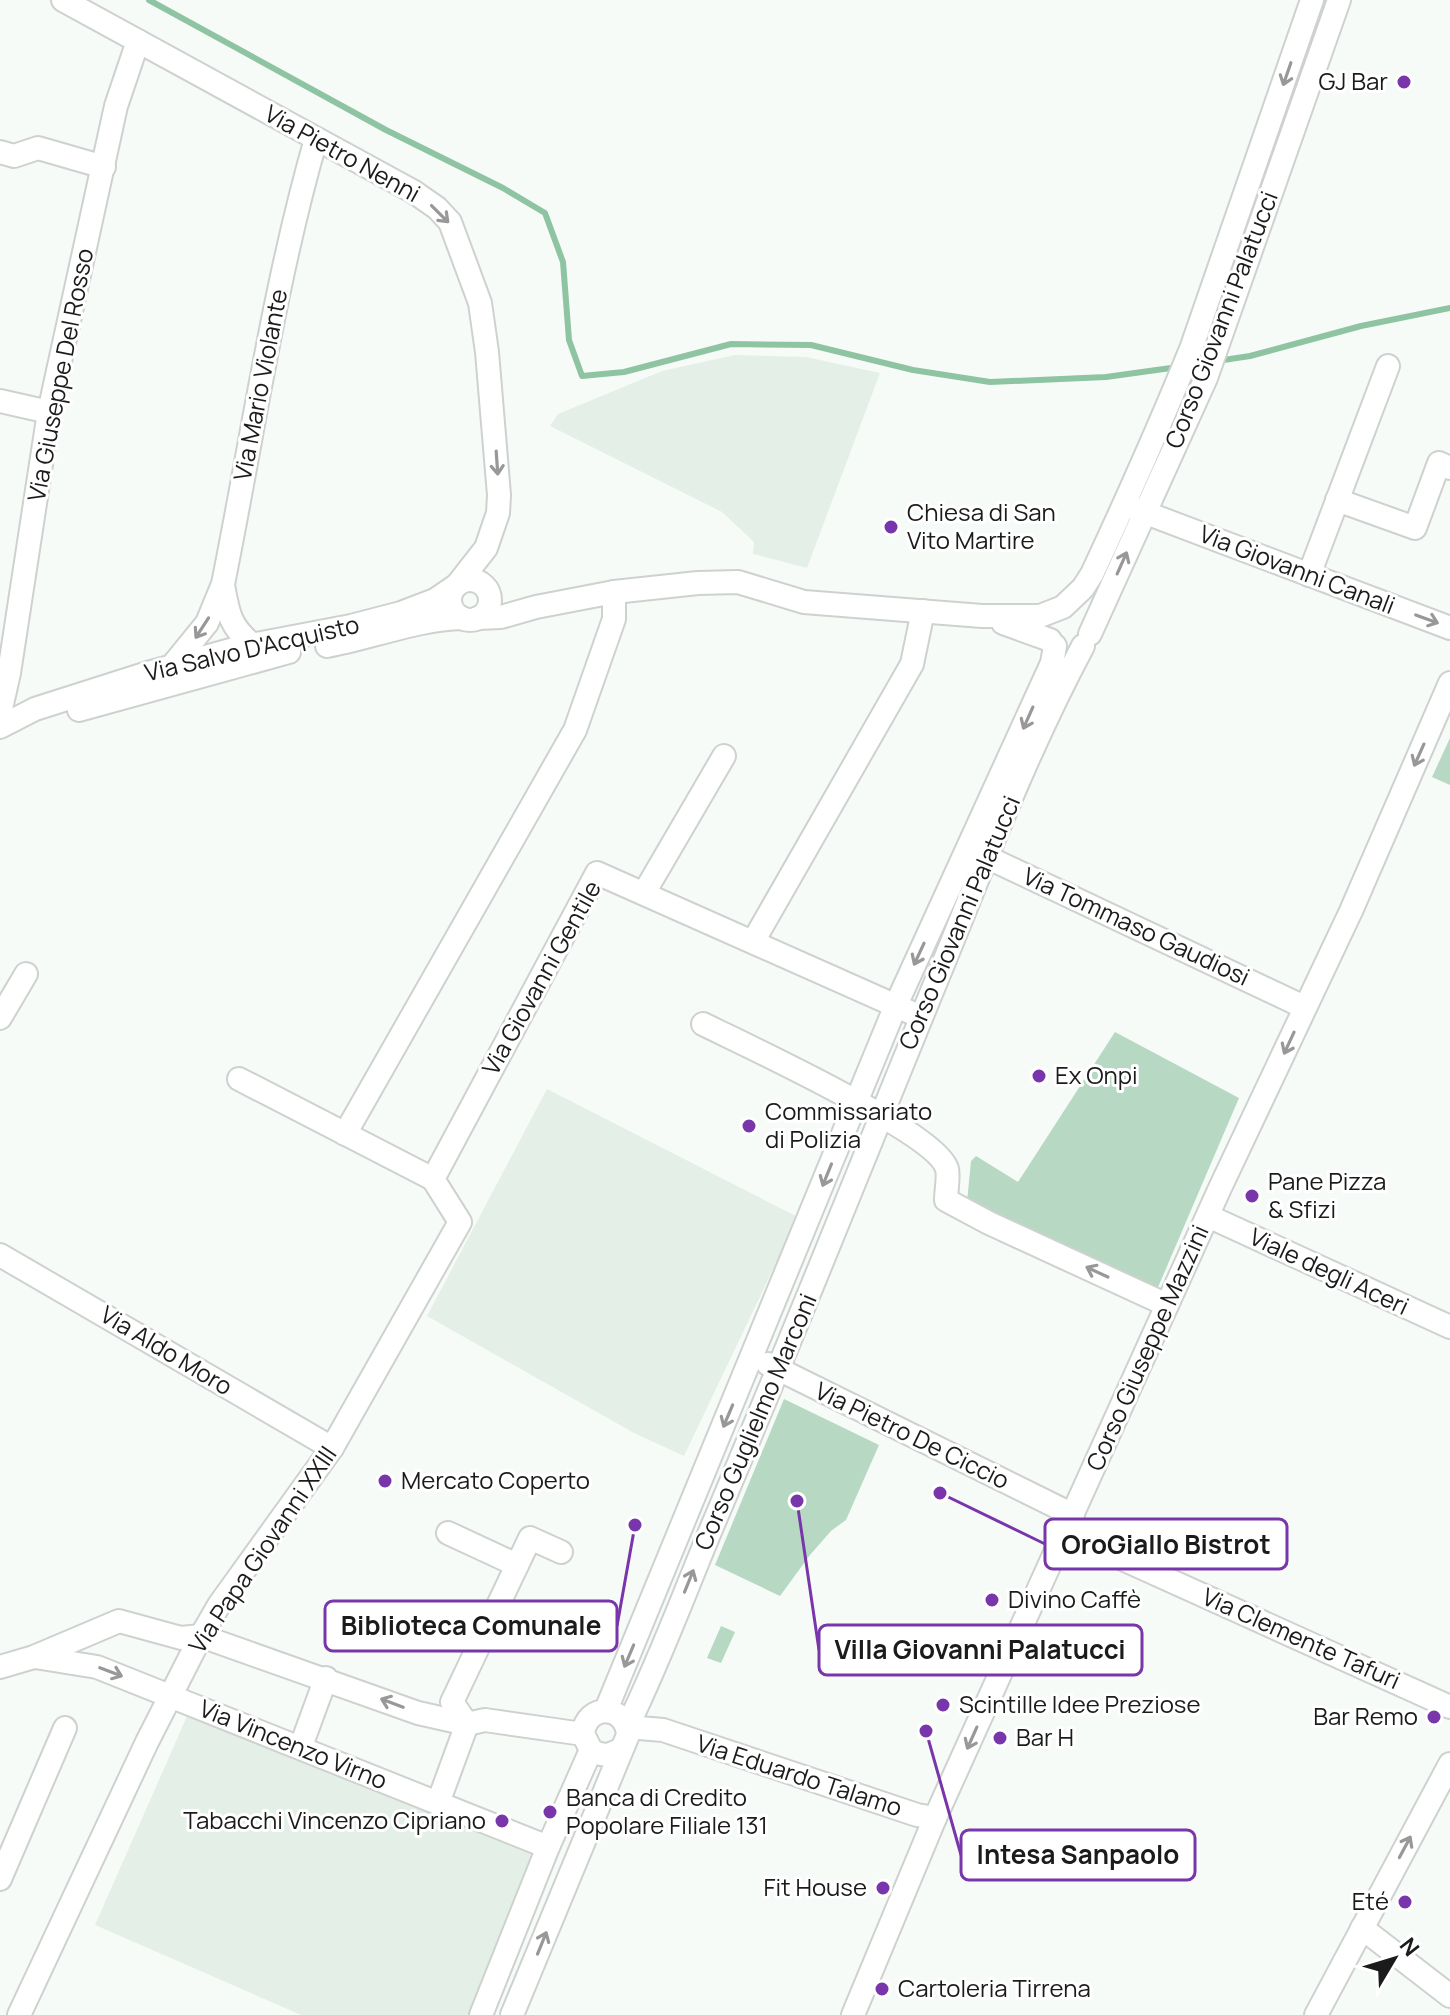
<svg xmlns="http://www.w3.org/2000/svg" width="1450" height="2015" viewBox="0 0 1450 2015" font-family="Manrope,sans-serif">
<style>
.built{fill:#e4efe7}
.green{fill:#b7d8c3}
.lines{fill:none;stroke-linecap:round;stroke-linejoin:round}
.stream{stroke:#8fc4a3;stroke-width:6}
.minor-casing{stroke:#ced2cf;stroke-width:26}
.minor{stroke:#fff;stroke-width:22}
.oneway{stroke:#989898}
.poi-dot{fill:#7836aa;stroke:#fff;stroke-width:3}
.labels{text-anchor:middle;stroke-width:6;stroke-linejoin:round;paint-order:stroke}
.poi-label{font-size:24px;fill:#1a1b1a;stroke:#fff;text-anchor:start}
.street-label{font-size:24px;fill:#1a1b1a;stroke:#fff}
.leader{fill:none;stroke:#7836aa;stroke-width:3}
.callout-dot{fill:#7836aa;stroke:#fff;stroke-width:3}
.callout{fill:#fff;stroke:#7836aa;stroke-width:3}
.callout-label{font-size:26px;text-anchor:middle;font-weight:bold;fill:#1a1b1a}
</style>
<rect width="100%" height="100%" fill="#f7fbf8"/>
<g class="built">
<path d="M 735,355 L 806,357 L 880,373 L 807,568 L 753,554 L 754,542 L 722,512 L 550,426 L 558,414 L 662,371 Z"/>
<path d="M 547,1089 L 798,1217 L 684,1456 L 634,1433 L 427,1316 Z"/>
<path d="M 192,1705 L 548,1847 L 481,2015 L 301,2015 L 95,1925 Z"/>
</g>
<g class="green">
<path d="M 1450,738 L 1450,785 L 1432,777 Z"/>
<path d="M 1115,1032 L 1239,1098 L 1156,1292 L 967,1202 L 971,1161 L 976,1156 L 1018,1182 Z"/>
<path d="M 784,1399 L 879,1445 L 846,1520 L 831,1531 L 810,1555 L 780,1596 L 715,1565 Z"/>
<path d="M 721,1626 L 735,1632 L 721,1663 L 707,1658 Z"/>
</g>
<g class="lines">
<g class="stream">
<path d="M 149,0 L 386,130 L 503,188 L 545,213 L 563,262 L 569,340 L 582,376 L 624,372 L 731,344 L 811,345 L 913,370 L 990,382 L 1106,377 L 1178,367"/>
<path d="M 1217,361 L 1250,356 L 1361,326 L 1450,308"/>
</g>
<defs>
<g id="minor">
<path d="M 0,152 L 14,156 L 38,148 L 104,167"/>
<path d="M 0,401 L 49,412"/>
<path d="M 1337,500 L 1415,528 L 1439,463 L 1450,468"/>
<path d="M 1133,508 L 1450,628"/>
<path d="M 1309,575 L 1388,366"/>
<circle cx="470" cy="600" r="20"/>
<path d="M 223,585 C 228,613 230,627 253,645"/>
<path d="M 478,618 L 501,617 L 536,607 L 614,592 L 698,583 L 738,582 L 804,602 L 982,616 L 1040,616 L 1063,607 L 1083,588 L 1092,574 C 1127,499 1160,425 1191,349 L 1312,0"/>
<path d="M 1003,623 L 1050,640"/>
<path d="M 1090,634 L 1206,378 L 1339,0"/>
<path d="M 327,646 C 371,638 418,619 462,618"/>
<path d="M 172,666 L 207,623 L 223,584 C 253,435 274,285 316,139"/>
<path d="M 79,710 L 289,652"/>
<path d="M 0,713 L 9,673 L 49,412 L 116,106 L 138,41"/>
<path d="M 0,727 L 35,709 L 151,672 L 241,647 L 351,626 L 401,613 L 435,600 L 457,585 L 486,548 L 498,513 L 499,495 L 487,352 L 480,303 L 450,222 L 437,208 L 414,192 L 63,0"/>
<path d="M 976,852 L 1304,1007"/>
<path d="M 644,893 L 724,756"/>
<path d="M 754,940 L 912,664 L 923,611"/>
<path d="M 0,1018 L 26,974"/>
<path d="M 703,1024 C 743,1044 937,1133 947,1169 C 949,1177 946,1191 946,1200 L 989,1223 L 1167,1305"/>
<path d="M 239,1079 L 433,1179"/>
<path d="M 345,1134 L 575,730 L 614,619 L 614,592"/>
<path d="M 1208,1216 L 1450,1327"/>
<path d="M 0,1255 L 332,1448"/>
<path d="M 768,1364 L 1073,1515"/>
<path d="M 448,1533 L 517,1565"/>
<path d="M 1065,1533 L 1450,1707"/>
<path d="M 35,1657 L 97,1667 L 548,1847"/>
<path d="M 0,1667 L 34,1657 L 119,1621 L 181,1638 L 201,1636 L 418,1713 L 467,1724 L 485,1720 L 583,1734"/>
<path d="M 606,1710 L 896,1005 L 1052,663 L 1055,646"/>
<path d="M 467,1724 L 452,1702 L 530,1538 L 561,1552"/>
<path d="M 627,1727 C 659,1662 684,1594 712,1527 C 792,1339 867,1150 944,962 C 987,856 1029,747 1083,646"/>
<path d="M 627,1727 L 663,1730 L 917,1815 L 935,1818"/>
<path d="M 301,1746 L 326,1678"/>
<path d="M 438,1803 L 467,1724"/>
<path d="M 0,1879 L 65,1728"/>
<path d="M 1362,1928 L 1450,1996"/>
<path d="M 19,2015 L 147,1742 L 201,1636 L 219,1605 L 332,1448 L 460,1222 L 433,1179 L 597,873 L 921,1017"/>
<path d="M 481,2015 L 548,1847 L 591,1750"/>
<path d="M 512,2015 L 628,1735 C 626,1704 586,1703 583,1734 L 591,1750 C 602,1757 611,1756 622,1748"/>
<path d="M 853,2015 L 935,1818 L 1220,1188 L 1351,911 L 1450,683"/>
<path d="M 1316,2015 L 1450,1764"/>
</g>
</defs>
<use href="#minor" class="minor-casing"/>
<use href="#minor" class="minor"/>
</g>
<defs><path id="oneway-shaft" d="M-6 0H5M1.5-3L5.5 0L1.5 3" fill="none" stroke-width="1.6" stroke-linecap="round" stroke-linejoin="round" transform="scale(2)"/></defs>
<g class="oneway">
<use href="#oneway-shaft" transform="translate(1287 74) rotate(109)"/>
<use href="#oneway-shaft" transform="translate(440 214) rotate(45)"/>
<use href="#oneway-shaft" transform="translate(497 463) rotate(86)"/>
<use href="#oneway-shaft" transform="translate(1122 563) rotate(-66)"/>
<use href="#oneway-shaft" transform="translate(1427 619) rotate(20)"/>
<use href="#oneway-shaft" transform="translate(202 628) rotate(123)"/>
<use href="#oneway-shaft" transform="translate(1028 718) rotate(114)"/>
<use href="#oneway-shaft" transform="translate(1419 755) rotate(114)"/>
<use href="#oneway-shaft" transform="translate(919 954) rotate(115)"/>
<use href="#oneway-shaft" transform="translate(1289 1043) rotate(115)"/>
<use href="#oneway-shaft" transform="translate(827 1175) rotate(112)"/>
<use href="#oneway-shaft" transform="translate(1097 1272) rotate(-155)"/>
<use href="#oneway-shaft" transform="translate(728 1416) rotate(113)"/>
<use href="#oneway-shaft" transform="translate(689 1581) rotate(-68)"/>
<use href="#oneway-shaft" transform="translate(629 1656) rotate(113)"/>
<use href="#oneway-shaft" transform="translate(111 1672) rotate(21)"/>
<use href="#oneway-shaft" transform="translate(392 1703) rotate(-159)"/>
<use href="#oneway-shaft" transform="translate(972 1738) rotate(114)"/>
<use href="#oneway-shaft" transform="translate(1405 1847) rotate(-62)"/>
<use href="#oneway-shaft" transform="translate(542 1943) rotate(-68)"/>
</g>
<g class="poi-dot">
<circle cx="1404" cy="82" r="8"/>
<circle cx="891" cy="527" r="8"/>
<circle cx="1039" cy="1076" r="8"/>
<circle cx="749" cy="1126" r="8"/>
<circle cx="1252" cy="1196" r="8"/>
<circle cx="385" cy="1481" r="8"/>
<circle cx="992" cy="1600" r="8"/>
<circle cx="943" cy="1705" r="8"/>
<circle cx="1434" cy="1717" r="8"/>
<circle cx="1000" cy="1738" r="8"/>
<circle cx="550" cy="1812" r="8"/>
<circle cx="502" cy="1821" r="8"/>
<circle cx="883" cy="1888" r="8"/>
<circle cx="1405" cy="1902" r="8"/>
<circle cx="882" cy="1989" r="8"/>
</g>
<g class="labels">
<g class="poi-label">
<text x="1388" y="90" text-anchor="end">GJ Bar</text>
<text x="907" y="521">Chiesa di San<tspan x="907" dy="28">Vito Martire</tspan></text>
<text x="1055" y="1084">Ex Onpi</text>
<text x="765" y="1120">Commissariato<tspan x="765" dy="28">di Polizia</tspan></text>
<text x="1268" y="1190">Pane Pizza<tspan x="1268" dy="28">&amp; Sfizi</tspan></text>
<text x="401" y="1489">Mercato Coperto</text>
<text x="1008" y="1608">Divino Caffè</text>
<text x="959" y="1713">Scintille Idee Preziose</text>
<text x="1418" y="1725" text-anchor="end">Bar Remo</text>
<text x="1016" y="1746">Bar H</text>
<text x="566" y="1806">Banca di Credito<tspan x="566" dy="28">Popolare Filiale 131</tspan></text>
<text x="486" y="1829" text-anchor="end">Tabacchi Vincenzo Cipriano</text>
<text x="867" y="1896" text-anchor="end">Fit House</text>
<text x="1389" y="1910" text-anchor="end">Eté</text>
<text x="898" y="1997">Cartoleria Tirrena</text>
</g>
<g class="street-label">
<text transform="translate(342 154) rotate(29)" y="8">Via Pietro Nenni</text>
<text transform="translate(1222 320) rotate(-69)" y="8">Corso Giovanni Palatucci</text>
<text transform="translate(61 375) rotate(-79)" y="8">Via Giuseppe Del Rosso</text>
<text transform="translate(261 385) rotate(-79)" y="8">Via Mario Violante</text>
<text transform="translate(1297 570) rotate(21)" y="8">Via Giovanni Canali</text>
<text transform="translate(252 649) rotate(-13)" y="8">Via Salvo D'Acquisto</text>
<text transform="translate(960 923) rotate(-67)" y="8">Corso Giovanni Palatucci</text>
<text transform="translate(1136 927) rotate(25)" y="8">Via Tommaso Gaudiosi</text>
<text transform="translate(542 978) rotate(-61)" y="8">Via Giovanni Gentile</text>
<text transform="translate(1329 1272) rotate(25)" y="8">Viale degli Aceri</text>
<text transform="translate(1148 1348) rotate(-66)" y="8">Corso Giuseppe Mazzini</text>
<text transform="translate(166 1351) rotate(31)" y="8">Via Aldo Moro</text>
<text transform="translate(756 1422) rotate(-67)" y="8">Corso Guglielmo Marconi</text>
<text transform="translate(912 1436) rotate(26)" y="8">Via Pietro De Ciccio</text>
<text transform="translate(263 1550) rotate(-56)" y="8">Via Papa Giovanni XXIII</text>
<text transform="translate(1301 1639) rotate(24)" y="8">Via Clemente Tafuri</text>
<text transform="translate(293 1745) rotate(22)" y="8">Via Vincenzo Virno</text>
<text transform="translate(799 1776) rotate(18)" y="8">Via Eduardo Talamo</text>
</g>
</g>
<path class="leader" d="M940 1493L1045 1544M635 1525L617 1626M797 1501L819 1650M926 1731L961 1855"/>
<g class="callout-dot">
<circle cx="940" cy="1493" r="8"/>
<circle cx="635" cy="1525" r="8"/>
<circle cx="797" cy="1501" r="8"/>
<circle cx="926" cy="1731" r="8"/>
</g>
<g class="callout">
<rect x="1045" y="1519" width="242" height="50" rx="8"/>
<rect x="325" y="1601" width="292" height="50" rx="8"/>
<rect x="819" y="1625" width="323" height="50" rx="8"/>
<rect x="961" y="1830" width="234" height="50" rx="8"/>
</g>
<g class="callout-label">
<text x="1166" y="1554">OroGiallo Bistrot</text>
<text x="471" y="1635">Biblioteca Comunale</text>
<text x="980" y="1659">Villa Giovanni Palatucci</text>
<text x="1078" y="1864">Intesa Sanpaolo</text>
</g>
<g transform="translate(1394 1959) rotate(52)" stroke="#ffffff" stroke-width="6" paint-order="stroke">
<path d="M0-6L14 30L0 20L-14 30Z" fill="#1a1b1a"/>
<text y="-12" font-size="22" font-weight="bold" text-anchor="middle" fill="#1a1b1a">N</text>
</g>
</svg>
